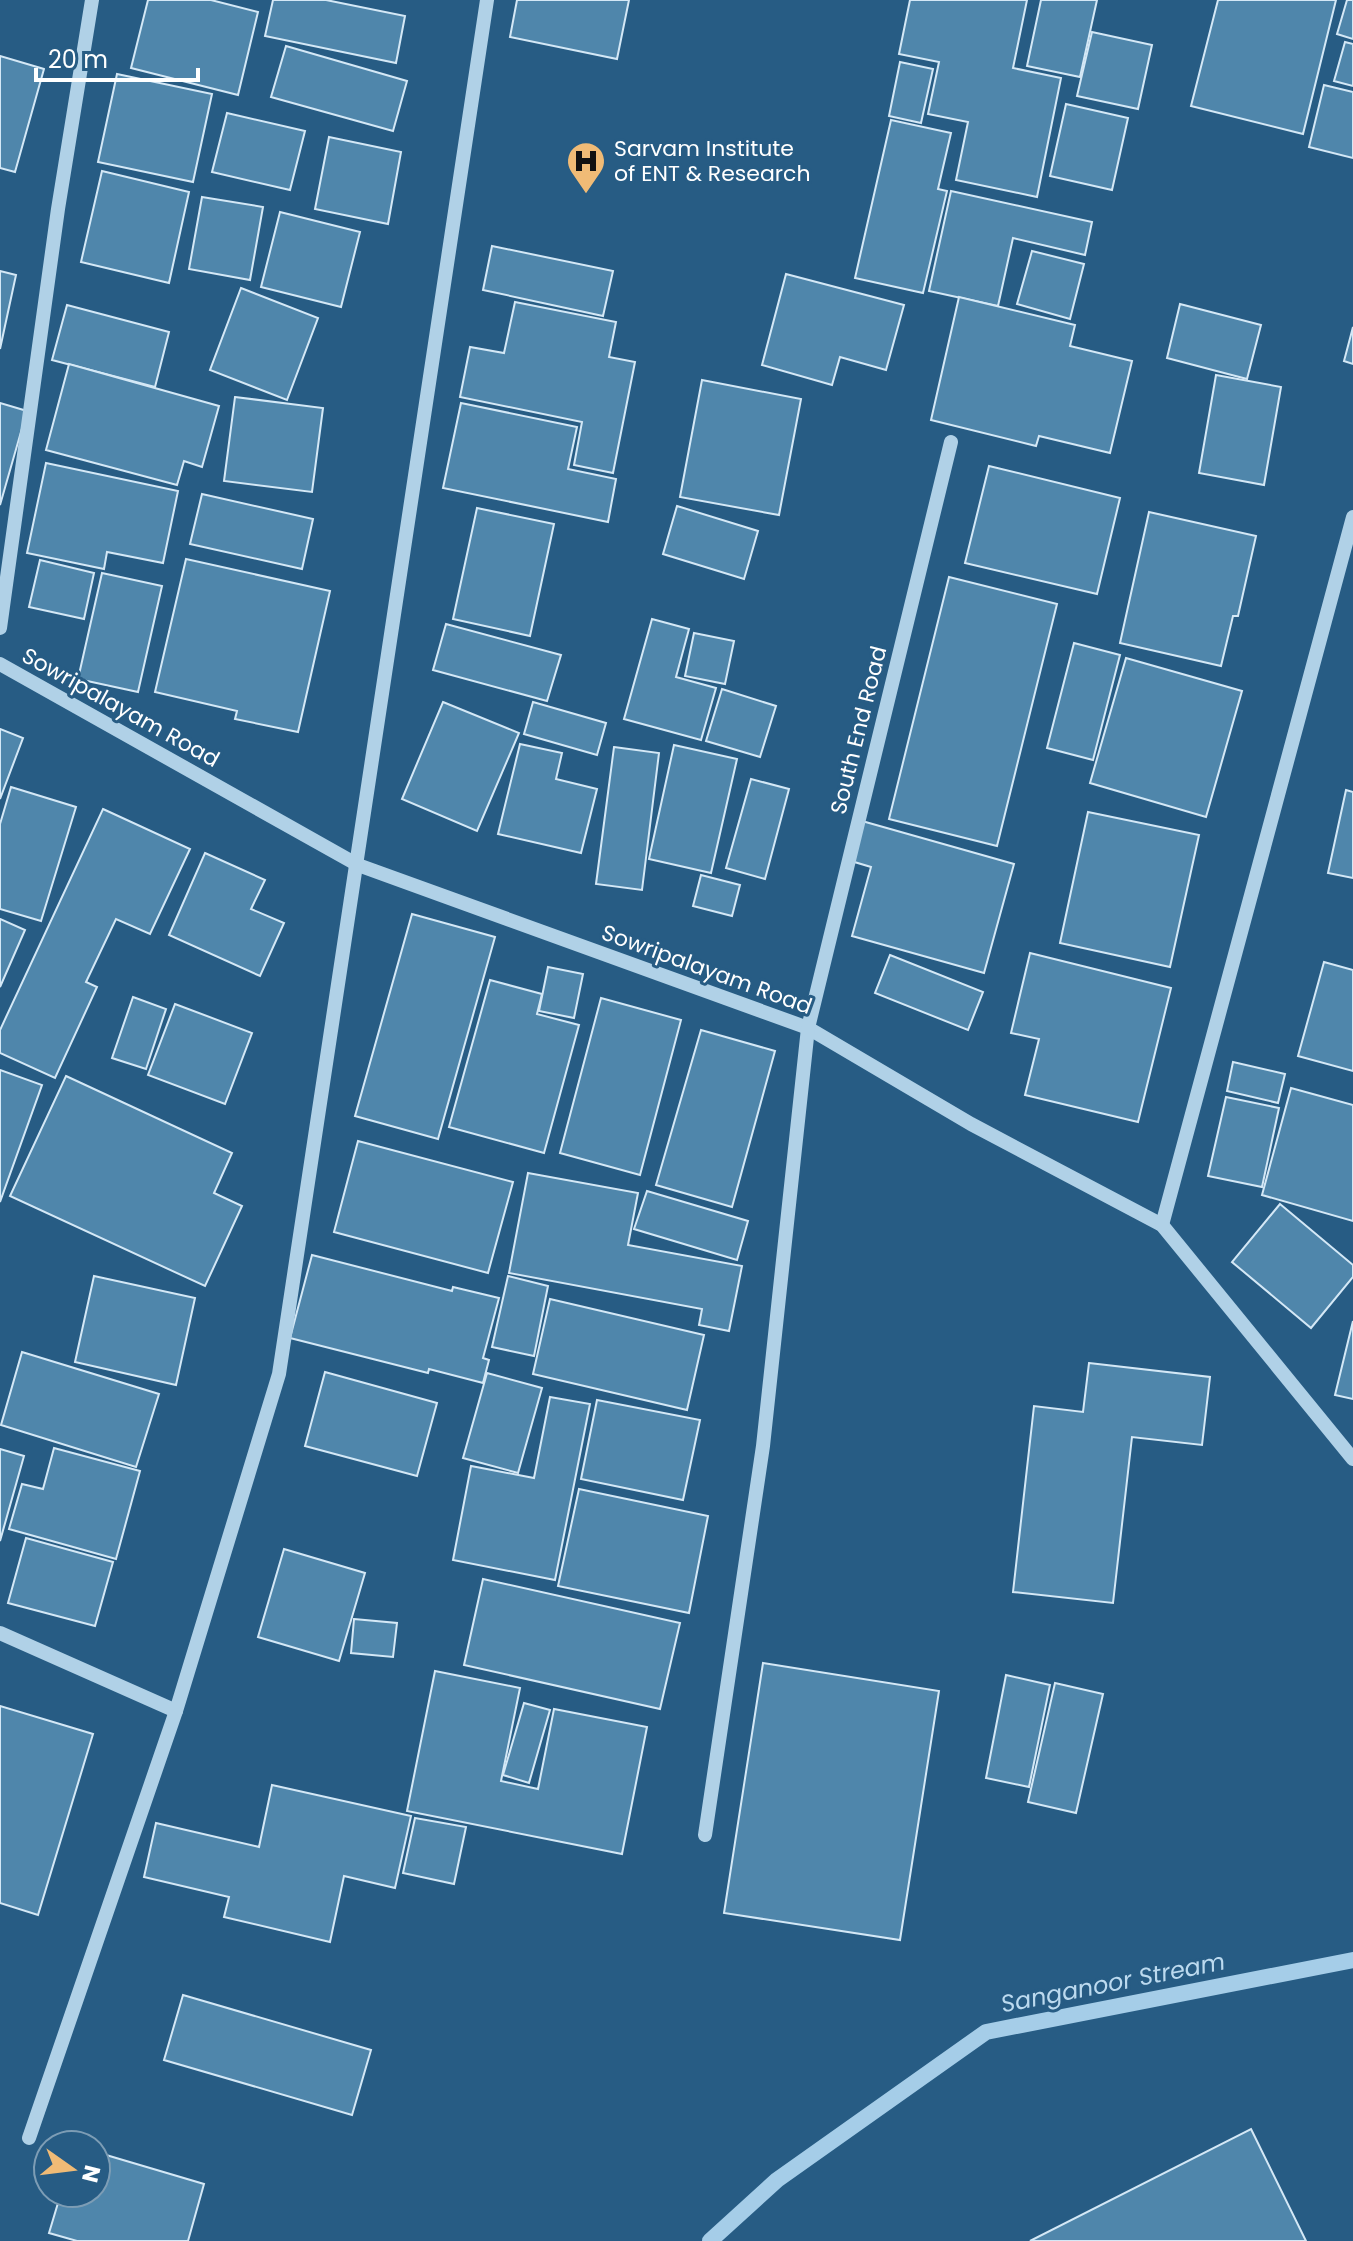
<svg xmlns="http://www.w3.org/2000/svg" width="1353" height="2241" viewBox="0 0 1353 2241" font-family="Poppins,sans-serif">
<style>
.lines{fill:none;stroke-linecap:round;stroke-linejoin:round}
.stream{stroke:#a5cde8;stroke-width:16}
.building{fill:#4f86ab;stroke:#d4e8f6;stroke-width:2}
.minor{stroke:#b0d1e7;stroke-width:14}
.labels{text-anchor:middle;stroke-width:6;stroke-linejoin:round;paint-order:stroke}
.poi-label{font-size:22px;fill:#fff;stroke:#275c84;text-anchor:start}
.street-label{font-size:22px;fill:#fff;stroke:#275c84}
.water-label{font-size:24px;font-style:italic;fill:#bcdaef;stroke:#275c84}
</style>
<rect width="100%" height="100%" fill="#275c84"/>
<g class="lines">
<path class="stream" d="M 710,2241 L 777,2180 L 986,2032 L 1353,1960"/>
</g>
<g class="building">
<path d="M 148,0 L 211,0 L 258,12 L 238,95 L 131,68 Z"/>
<path d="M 273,0 L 326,0 L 405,16 L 396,63 L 265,36 Z"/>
<path d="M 517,0 L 629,0 L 617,59 L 510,37 Z"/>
<path d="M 910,0 L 1027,0 L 1013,68 L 1061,78 L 1037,197 L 956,180 L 968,122 L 928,114 L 939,62 L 899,54 Z"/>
<path d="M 1041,0 L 1097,0 L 1080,77 L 1027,66 Z"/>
<path d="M 1218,0 L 1336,0 L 1303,134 L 1191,106 Z"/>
<path d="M 1347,0 L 1353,0 L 1353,39 L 1337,34 Z"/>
<path d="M 1092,32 L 1152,45 L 1138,109 L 1077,96 Z"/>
<path d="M 1345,42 L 1353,44 L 1353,86 L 1334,81 Z"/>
<path d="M 286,46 L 407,81 L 393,131 L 271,97 Z"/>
<path d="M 0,56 L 44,69 L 15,172 L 0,168 Z"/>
<path d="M 900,62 L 933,69 L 921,123 L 889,116 Z"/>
<path d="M 117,74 L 212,94 L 193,182 L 98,162 Z"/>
<path d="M 1324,85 L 1353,92 L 1353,158 L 1309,147 Z"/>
<path d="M 1066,104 L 1128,118 L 1112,190 L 1050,176 Z"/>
<path d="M 227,113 L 305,131 L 290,190 L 212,172 Z"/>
<path d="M 891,120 L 951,133 L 938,189 L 947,191 L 923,293 L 855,278 Z"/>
<path d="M 329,137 L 401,152 L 388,224 L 315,209 Z"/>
<path d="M 102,171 L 189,192 L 169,283 L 81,262 Z"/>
<path d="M 951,191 L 1092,222 L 1085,255 L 1013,238 L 998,306 L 929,291 Z"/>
<path d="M 202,197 L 263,207 L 250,280 L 189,269 Z"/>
<path d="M 280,212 L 360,232 L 341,307 L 261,287 Z"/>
<path d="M 492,246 L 613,271 L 603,316 L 483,290 Z"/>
<path d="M 1032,251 L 1084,264 L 1070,319 L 1017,304 Z"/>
<path d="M 0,271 L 16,275 L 0,349 Z"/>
<path d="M 786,274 L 904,305 L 886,370 L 840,357 L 832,385 L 762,365 Z"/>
<path d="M 241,288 L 318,318 L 287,400 L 210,370 Z"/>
<path d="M 959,297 L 1075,325 L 1070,346 L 1132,361 L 1110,453 L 1039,436 L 1036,446 L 931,420 Z"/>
<path d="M 515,302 L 616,322 L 609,357 L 635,362 L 613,473 L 574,465 L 582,422 L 460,397 L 470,347 L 504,353 Z"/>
<path d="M 1180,304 L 1261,325 L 1247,379 L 1167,358 Z"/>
<path d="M 67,305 L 169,332 L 155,387 L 52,360 Z"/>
<path d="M 1353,327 L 1353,364 L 1344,361 Z"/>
<path d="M 69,364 L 219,406 L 202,467 L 184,461 L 177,485 L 46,450 Z"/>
<path d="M 1216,375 L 1281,387 L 1264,485 L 1199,473 Z"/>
<path d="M 702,380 L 801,399 L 779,515 L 680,497 Z"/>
<path d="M 235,397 L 323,408 L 312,492 L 224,481 Z"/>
<path d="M 0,403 L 27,411 L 0,505 Z"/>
<path d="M 461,403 L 577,427 L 568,469 L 616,479 L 608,522 L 443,488 Z"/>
<path d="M 46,463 L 178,491 L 163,563 L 107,552 L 104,569 L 27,553 Z"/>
<path d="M 989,466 L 1120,498 L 1097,594 L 965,563 Z"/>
<path d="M 202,494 L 313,519 L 302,569 L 190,544 Z"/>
<path d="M 677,506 L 758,531 L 744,579 L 663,554 Z"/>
<path d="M 477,508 L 554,524 L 530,636 L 453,619 Z"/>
<path d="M 1149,512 L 1256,536 L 1238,616 L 1233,616 L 1221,666 L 1120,643 Z"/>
<path d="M 186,559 L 330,591 L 298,732 L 235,719 L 237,711 L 155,692 Z"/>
<path d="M 40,560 L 94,573 L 84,619 L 29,607 Z"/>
<path d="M 102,573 L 162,586 L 138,692 L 78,679 Z"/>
<path d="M 949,577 L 1057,604 L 997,846 L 889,819 Z"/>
<path d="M 652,619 L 689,629 L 676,677 L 716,688 L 701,740 L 624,719 Z"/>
<path d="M 446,624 L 561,655 L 547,701 L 433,670 Z"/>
<path d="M 694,633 L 734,641 L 725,684 L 685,676 Z"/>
<path d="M 1074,643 L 1120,655 L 1093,760 L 1047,748 Z"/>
<path d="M 1126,658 L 1242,691 L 1206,817 L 1090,783 Z"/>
<path d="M 722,689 L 776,706 L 760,757 L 706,741 Z"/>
<path d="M 443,702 L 519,733 L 477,831 L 402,799 Z"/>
<path d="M 533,702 L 606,723 L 597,755 L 524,734 Z"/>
<path d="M 0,729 L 23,738 L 0,799 Z"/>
<path d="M 520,744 L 562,753 L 556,779 L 597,789 L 581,853 L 498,834 Z"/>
<path d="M 674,745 L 737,759 L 711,873 L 649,859 Z"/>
<path d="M 614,747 L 659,753 L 642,890 L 596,884 Z"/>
<path d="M 751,779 L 789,789 L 765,879 L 726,868 Z"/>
<path d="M 11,787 L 76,807 L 41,921 L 0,909 L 0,824 Z"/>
<path d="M 1346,790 L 1353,792 L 1353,878 L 1328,873 Z"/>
<path d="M 103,809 L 190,849 L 150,934 L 116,919 L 86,982 L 97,987 L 55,1078 L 0,1053 L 0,1030 Z"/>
<path d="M 1088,812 L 1199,835 L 1170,967 L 1060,943 Z"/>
<path d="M 862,821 L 1014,864 L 984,973 L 852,936 L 871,867 L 851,861 Z"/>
<path d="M 205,853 L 265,880 L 251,909 L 284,923 L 260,976 L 169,935 Z"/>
<path d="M 701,875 L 740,885 L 732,916 L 693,906 Z"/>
<path d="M 412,914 L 495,937 L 438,1139 L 355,1116 Z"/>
<path d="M 0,919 L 25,930 L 0,987 Z"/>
<path d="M 1030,953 L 1171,988 L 1138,1122 L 1025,1095 L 1039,1039 L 1011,1033 Z"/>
<path d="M 890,955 L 983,992 L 968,1030 L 875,993 Z"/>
<path d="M 1324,962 L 1353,970 L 1353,1071 L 1298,1056 Z"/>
<path d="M 548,967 L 583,974 L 574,1018 L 539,1011 Z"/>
<path d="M 490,980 L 542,994 L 537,1014 L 579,1025 L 544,1153 L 449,1127 Z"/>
<path d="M 133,997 L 166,1009 L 146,1069 L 112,1058 Z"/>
<path d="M 601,998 L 681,1020 L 640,1175 L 560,1153 Z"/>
<path d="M 175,1004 L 252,1033 L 225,1104 L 148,1075 Z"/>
<path d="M 701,1030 L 775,1051 L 732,1207 L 656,1185 Z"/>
<path d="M 1233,1062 L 1285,1074 L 1278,1103 L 1227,1091 Z"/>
<path d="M 0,1070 L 42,1085 L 0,1202 Z"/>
<path d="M 66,1076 L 232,1153 L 214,1193 L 242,1206 L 205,1286 L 10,1196 Z"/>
<path d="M 1291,1088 L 1353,1105 L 1353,1221 L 1262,1195 Z"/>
<path d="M 1226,1097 L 1279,1108 L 1262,1187 L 1208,1176 Z"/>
<path d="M 358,1141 L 513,1182 L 488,1273 L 334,1232 Z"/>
<path d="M 528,1173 L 638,1193 L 628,1245 L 742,1266 L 729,1331 L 699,1325 L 702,1309 L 509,1273 Z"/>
<path d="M 647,1191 L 748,1221 L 737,1260 L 634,1229 Z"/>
<path d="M 1280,1204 L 1353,1265 L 1353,1277 L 1311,1328 L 1232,1262 Z"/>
<path d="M 312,1255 L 452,1291 L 453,1287 L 499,1298 L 483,1358 L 489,1360 L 483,1383 L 429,1369 L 428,1373 L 290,1338 Z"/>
<path d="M 94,1276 L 195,1298 L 176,1385 L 75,1362 Z"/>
<path d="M 508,1276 L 548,1286 L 534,1356 L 492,1347 Z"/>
<path d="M 550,1299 L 704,1335 L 687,1410 L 533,1374 Z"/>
<path d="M 1353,1321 L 1353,1399 L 1335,1395 Z"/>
<path d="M 22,1352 L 159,1394 L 136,1467 L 1,1425 Z"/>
<path d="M 1089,1363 L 1210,1377 L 1202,1445 L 1132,1437 L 1113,1603 L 1013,1592 L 1034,1406 L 1083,1412 Z"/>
<path d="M 325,1372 L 437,1403 L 417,1476 L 305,1446 Z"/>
<path d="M 487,1373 L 542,1388 L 518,1473 L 463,1458 Z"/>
<path d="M 550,1397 L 590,1404 L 555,1580 L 453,1560 L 471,1466 L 534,1478 Z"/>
<path d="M 597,1400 L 700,1420 L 683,1500 L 581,1479 Z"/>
<path d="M 54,1448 L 140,1471 L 116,1559 L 9,1529 L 22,1484 L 43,1489 Z"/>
<path d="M 0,1449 L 24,1456 L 0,1541 Z"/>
<path d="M 579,1489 L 708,1516 L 689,1613 L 558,1586 Z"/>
<path d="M 26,1538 L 113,1562 L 95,1626 L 8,1603 Z"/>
<path d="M 284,1549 L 365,1573 L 339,1661 L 258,1637 Z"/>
<path d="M 483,1579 L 680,1623 L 660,1709 L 464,1665 Z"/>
<path d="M 354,1619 L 397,1623 L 393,1657 L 351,1653 Z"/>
<path d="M 763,1663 L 939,1691 L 900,1940 L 724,1913 Z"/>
<path d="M 435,1671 L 520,1688 L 501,1781 L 538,1789 L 554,1709 L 647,1727 L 622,1854 L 407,1811 Z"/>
<path d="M 1006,1675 L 1050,1685 L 1029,1787 L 986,1778 Z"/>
<path d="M 1055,1683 L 1103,1694 L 1076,1813 L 1028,1802 Z"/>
<path d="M 524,1703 L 550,1710 L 529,1783 L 503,1775 Z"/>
<path d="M 0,1706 L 93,1734 L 38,1915 L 0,1903 Z"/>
<path d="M 272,1785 L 411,1816 L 395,1888 L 344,1876 L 330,1942 L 224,1917 L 229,1897 L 144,1877 L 156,1823 L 259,1847 Z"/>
<path d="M 415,1818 L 466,1827 L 454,1884 L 403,1873 Z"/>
<path d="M 183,1995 L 371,2050 L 352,2115 L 164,2060 Z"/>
<path d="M 1251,2129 L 1306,2241 L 1030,2241 Z"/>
<path d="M 96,2152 L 204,2184 L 188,2241 L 77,2241 L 49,2233 L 61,2193 L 96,2193 Z"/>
</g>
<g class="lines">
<g class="minor">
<path d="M 0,628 L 58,209 L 92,0"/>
<path d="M 0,664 L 358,865 L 808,1028 L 971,1124 L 1162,1225 L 1353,1459"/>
<path d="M 1162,1225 L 1353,517"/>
<path d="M 0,1633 L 176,1711"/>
<path d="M 705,1835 L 763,1446 L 808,1028 L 951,442"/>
<path d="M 29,2138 L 176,1711 L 279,1374 L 487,0"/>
</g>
</g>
<defs>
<symbol id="hospital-pin" viewBox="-11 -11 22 30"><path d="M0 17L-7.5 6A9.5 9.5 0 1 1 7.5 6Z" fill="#f0bb76" stroke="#275c84"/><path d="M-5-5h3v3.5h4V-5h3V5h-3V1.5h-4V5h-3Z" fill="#111"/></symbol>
</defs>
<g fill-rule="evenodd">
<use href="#hospital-pin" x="564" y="139" width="44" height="60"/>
</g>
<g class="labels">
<g class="poi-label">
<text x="614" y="156">Sarvam Institute<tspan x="614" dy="25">of ENT &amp; Research</tspan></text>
</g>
<g class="street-label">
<text transform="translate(121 707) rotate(29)" y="8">Sowripalayam Road</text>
<text transform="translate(858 730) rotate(-76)" y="8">South End Road</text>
<text transform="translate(707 969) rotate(20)" y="8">Sowripalayam Road</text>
</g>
<g class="water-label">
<text transform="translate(1113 1983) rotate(-11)" y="8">Sanganoor Stream</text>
</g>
</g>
<g transform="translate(72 2169) rotate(104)"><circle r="38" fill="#275c84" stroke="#7d9db5" stroke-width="2"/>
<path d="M0-6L14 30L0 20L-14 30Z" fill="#f0bb76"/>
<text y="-12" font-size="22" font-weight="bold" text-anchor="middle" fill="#ffffff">N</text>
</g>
<path d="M36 68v12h162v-12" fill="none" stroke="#ffffff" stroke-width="4"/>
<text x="48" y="68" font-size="24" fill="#ffffff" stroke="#275c84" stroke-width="6" paint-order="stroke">20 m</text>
</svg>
